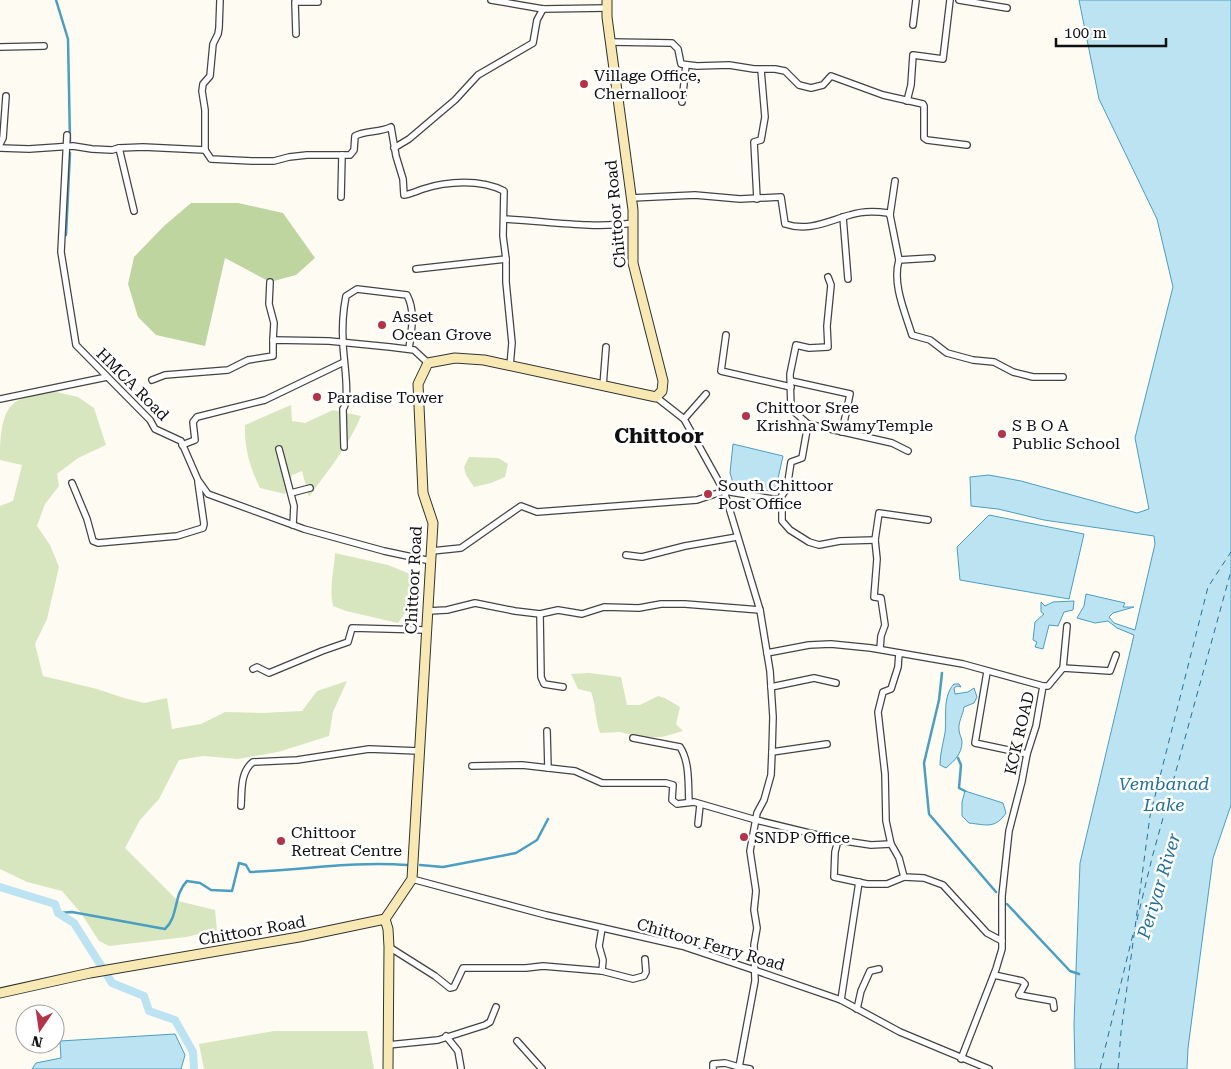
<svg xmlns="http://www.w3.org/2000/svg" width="1231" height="1069" viewBox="0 0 1231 1069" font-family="'Roboto Serif',serif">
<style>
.green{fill:#d7e6bf}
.forest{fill:#bed5a0}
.water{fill:#bce3f1;stroke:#4a9ec1}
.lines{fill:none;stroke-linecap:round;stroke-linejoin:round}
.stream{stroke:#4a9ec1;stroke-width:2.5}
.canal{stroke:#bce3f1;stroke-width:8}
.ferry{stroke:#237197;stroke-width:1;stroke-dasharray:6 5;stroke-linecap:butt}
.minor-casing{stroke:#434343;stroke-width:8}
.secondary-casing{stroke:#323232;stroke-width:11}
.minor{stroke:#fff;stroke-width:5.5}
.secondary{stroke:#f8e9b4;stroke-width:9}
.poi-dot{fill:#b33448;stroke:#fff;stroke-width:2}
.labels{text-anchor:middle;stroke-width:5;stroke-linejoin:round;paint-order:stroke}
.poi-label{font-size:16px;fill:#101010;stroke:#fff;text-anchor:start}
.street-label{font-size:16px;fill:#101010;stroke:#fff}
.water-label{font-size:18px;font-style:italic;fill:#237197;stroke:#fff}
.district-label{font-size:21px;font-weight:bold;fill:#101010;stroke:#fff}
</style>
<rect width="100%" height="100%" fill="#fefbf3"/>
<g class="green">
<path d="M 52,391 L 78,397 L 94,408 L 106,445 L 78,458 L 57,474 L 59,486 L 45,504 L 37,526 L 50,545 L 59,567 L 47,619 L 35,644 L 43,676 L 97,689 L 124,698 L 144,703 L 167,698 L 172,729 L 201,724 L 225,712 L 262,713 L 302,711 L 317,691 L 347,681 L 333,712 L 329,736 L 278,752 L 238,759 L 203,756 L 179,760 L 159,799 L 140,820 L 125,848 L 178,901 L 215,910 L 217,930 L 186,937 L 109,946 L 99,941 L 81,913 L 62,891 L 27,882 L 0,869 L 0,506 L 13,501 L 22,465 L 0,460 C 0,442 0,410 17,401 C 27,396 41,394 52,391 Z"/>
<path d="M 291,405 L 292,421 L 305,423 L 333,410 L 361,416 C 348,447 328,470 309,497 L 302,471 L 292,475 L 285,494 L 260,488 C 250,468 244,447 245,425 Z"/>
<path d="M 469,457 L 498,458 L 508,464 L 505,477 L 491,483 L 474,487 L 466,475 L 464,467 Z"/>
<path d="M 335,553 L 388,565 L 415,576 L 413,602 L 398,623 L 346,611 L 333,606 C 329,588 334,571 335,553 Z"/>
<path d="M 589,673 L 621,677 L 627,705 L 640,705 L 658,696 L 665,698 L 680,707 L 676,724 L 683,731 L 662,737 L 639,737 L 620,732 L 600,733 C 595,719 596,706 591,692 L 578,689 L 571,674 Z"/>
<path d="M 274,1031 L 367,1031 L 374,1069 L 204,1069 L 199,1044 Z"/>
</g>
<path class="forest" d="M 191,203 L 238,203 L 283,213 L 315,258 L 296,275 L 270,282 L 225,258 L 205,346 L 156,335 L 138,317 L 128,284 L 134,257 L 164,226 Z"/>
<g class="water">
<path d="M 1079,0 L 1231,0 L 1231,805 L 1213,858 L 1188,1048 L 1187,1069 L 1075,1069 L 1074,1024 L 1080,863 L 1134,635 L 1117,628 L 1108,621 L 1095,623 L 1077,618 L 1084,606 L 1086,594 L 1125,603 L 1123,607 L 1134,607 L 1113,613 L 1109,617 L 1114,623 L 1135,630 L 1155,544 L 1154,536 L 1044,520 L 998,509 L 971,506 L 970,477 L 989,475 L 1021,481 L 1137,513 L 1149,509 L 1135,438 L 1173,287 L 1157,219 L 1099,99 Z"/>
<path d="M 733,444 L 783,456 L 775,492 L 733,483 L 730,473 Z"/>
<path d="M 989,515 L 1084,534 L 1069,599 L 960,580 L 957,547 Z"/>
<path d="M 1074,601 L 1073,610 L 1064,612 L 1058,626 L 1049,625 L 1043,649 L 1035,647 L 1037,642 L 1033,640 L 1035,622 L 1044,614 L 1041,612 L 1041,602 L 1045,606 L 1053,602 Z"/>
<path d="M 954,684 L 959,684 L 961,687 L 957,686 L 954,688 L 955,694 L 968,692 L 974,688 L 977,697 L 974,703 L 964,707 C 963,715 958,722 959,730 C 959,734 962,738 962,742 C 962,754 954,761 946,768 L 940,765 C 940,754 943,744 945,733 C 947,717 942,697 954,684 Z"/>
<path d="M 965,791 L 1003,803 L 1006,813 C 995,829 987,825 969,823 L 962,816 L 962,802 Z"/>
<path d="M 175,1034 L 185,1055 L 181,1069 L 32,1069 L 36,1063 L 61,1058 L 60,1041 Z"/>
</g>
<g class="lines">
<g class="stream">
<path d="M 56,0 L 68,39 L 70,141"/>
<path d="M 66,235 L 70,153"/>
<path d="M 942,673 L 939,700 L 924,763 L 929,814 L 996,892"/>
<path d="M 958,758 L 961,765 L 959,788 L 965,791"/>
<path d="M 420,865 L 443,867 L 516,853 L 537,840 L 548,819"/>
<path d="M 1007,904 L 1070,971 L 1079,974"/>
<path d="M 58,913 L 72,912 L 165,929 C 179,916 173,895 187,881 L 200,883 L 211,890 L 232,891 L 239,863 L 246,865 L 250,872 C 302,870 354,861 407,865"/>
</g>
<path class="canal" d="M 0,887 L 55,904 L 58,913 L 74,923 L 112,983 L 144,996 L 149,1011 L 175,1020 L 193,1052 L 194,1069"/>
<g class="ferry">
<path d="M 1137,920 L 1152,858 L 1231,571"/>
<path d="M 1100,1069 L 1133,934"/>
<path d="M 1118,1069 L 1121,1032 L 1150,816 L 1208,587 L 1231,552"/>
</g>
<defs>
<g id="minor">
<path d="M 491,0 L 543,9 L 607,8"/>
<path d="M 959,0 L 1007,8"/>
<path d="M 913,25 L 916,0"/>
<path d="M 296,34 L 295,2 L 318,2 L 310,1 L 310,0"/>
<path d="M 610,42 L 672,43 L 678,49 L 681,64 L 697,66 L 729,65 L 754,69 L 775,69 L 785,71 L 799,85 L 811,88 L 823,85 L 831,76 L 883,95 L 923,104 L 924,106 L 924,138 L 927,140 L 967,145"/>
<path d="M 0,47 L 44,46"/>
<path d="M 907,101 L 911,85 L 913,55 L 943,59 L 950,0"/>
<path d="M 682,102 L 686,65"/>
<path d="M 67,135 L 61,252 L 76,345 L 150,420 L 155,429 L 181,441 L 198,480 L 208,494 L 304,529 L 384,551 L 431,561"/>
<path d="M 0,144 L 3,138 L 6,96"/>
<path d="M 0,148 L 29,149 L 73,146 L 92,149 L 112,150 L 119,148 L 143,147 L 205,150 L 211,159 L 252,161 L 274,161 L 289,157 L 307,155 L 350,155 L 354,150 L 355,136 C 366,130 379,133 391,127 L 396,156 L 403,179 L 404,195 C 411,194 417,191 423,189 C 447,181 481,179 504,191 L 503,236 L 506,259 L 506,282 L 512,343 L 510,366"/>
<path d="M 119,148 L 134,211"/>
<path d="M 394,148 L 409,139 L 455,100 L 478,75 L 533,43 L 537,20 L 543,9"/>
<path d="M 205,150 L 205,110 L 202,91 L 203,84 L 210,76 L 213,44 L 218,34 L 219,28 L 220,0"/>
<path d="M 341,197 L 342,155"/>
<path d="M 631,198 L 695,195 L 740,199 L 781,197 L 785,224 C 809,232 828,221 850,215 C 862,211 875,211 888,213 L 890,215 L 899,260 L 932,258"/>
<path d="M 757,199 L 754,142 L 761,140 L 765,117 L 761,70"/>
<path d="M 890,215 L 895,181"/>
<path d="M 843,217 L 848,279"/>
<path d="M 504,219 C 547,221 591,229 633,223"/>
<path d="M 899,260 C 892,284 905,312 912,335 L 930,340 L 947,353 L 973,360 L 994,362 L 1013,372 L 1033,377 L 1063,377"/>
<path d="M 416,269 L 506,259"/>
<path d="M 270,282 L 269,304 L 274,323 L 273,340"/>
<path d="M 726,335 L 721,371 L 791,387"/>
<path d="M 152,380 L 165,375 L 228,370 L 248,360 L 273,356 L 273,340 L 329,341 L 390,347 L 414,350 L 428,363"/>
<path d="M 791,381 L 850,394 L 842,432"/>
<path d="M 603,386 L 606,347"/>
<path d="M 0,399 L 107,377"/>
<path d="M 684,419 L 706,394"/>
<path d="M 808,424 L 791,409 L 790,374 L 796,345 L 809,348 L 828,347 L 827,326 L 831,285 L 828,277"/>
<path d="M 182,445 L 195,440 L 193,422 L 197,417 L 265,400 L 344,362"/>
<path d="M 344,447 L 343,409 C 351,400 343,357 343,343 C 342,327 343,311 346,296 L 357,289 L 407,295 C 416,312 411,332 409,349"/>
<path d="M 279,449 L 294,506 L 293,525"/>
<path d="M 72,483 L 87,519 L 93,541 L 98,543 L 177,536 L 203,528 L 204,524 L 198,482"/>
<path d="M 291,493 L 310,488"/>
<path d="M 779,500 L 782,508 L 782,521 L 790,530 L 809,542 L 819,545 L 840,541 L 875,540"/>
<path d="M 432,551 L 461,548 L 521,506 L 537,512 L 697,500 L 724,491 L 779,500 L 787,488 L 791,462 L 802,458 L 808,424 L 892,443 L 908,451"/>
<path d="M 626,555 L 642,557 L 685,546 L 737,537"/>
<path d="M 428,611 L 447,610 L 475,603 L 515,611 L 540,614 L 558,610 L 582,614 L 604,607 L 639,608 L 661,604 L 685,604 L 760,610 L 724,491 L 684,419 L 656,397"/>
<path d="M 540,614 L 541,677 L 544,684 L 563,687"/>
<path d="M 880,649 L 881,636 L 885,625 L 881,598 L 874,597 L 877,559 L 875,540 L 879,513 L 928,520"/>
<path d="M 767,653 L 809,645 L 831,644 L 871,648 L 963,664 L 1043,686 L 1036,726 L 1027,754 L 1022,781 L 1009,831 L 1002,896 L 1002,949 L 996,969 L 961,1059"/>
<path d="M 899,653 L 898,667 L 891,689 L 883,692 L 878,712 L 885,774 L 886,821 L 891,844 L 899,858 L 904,877 L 924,878 L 943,885 L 987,933 L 1002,941"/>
<path d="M 1063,668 L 1067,626"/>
<path d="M 253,669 L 257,667 L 269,673 L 322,651 L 348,642 L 352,628 L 426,630"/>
<path d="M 987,672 L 975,743 L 1027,754"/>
<path d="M 1043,686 L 1048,686 L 1063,668 L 1110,671 L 1116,655"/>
<path d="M 771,687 L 814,678 L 836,683"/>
<path d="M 547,731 L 548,768"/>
<path d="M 633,738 L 680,747 C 690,762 688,785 689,802"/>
<path d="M 772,752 L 827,744"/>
<path d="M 472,766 L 522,765 L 575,771 L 602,783 L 666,783 L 673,785 L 672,800 L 677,804 L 694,802 L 756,820 L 838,840"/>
<path d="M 241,806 C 242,791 240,772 253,762 L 297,760 L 369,749 L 419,751"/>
<path d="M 698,824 L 700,805"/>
<path d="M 891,844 L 871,845 L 838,840 L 835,852 L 834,877 L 867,884 L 887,884 L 904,877"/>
<path d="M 412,879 L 546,915 L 682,946 L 754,970 L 841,1000 L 900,1032 L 989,1069"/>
<path d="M 389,947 L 435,976 L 450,988 L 454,987 L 463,968 L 526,968 L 543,966 L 602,971 L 633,979 L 644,976 L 646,972 L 645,959"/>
<path d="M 602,971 L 603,960 L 599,946 L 602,928"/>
<path d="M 994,975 L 1022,981 L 1025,984 L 1019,995 L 1053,1001 L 1054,1008"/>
<path d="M 841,1000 L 859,882"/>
<path d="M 857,1009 L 861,991 L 870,971 L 879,969"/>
<path d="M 446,1036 L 458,1051 L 461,1068"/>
<path d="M 517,1041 L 542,1069"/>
<path d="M 388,1045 L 438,1040 L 485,1025 L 490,1022 L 496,1007"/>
<path d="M 713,1069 L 713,1064 L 725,1063 L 739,1067"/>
<path d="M 750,1069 L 739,1067 L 755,981 L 754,945 L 757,928 L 754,910 L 756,891 L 750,851 L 757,813 L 764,800 L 771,775 L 772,752 L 773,717 L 770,671 L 760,610"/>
</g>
<g id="secondary">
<path d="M 385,919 L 388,929 L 389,947 L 388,1069"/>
<path d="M 0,993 L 90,973 L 299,937 L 385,919 L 412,879 L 433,523 L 423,493 L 418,384 L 428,363 L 455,358 L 484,360 L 656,397 L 662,391 L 663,381 L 633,263 L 633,210 L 607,17 L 607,0"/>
</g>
</defs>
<use href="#minor" class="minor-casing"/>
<use href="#secondary" class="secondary-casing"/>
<use href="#minor" class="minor"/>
<use href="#secondary" class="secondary"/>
</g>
<g class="poi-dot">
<circle cx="584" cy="84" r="5"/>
<circle cx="382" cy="325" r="5"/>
<circle cx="317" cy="397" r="5"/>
<circle cx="746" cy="416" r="5"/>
<circle cx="1002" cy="434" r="5"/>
<circle cx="708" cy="494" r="5"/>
<circle cx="744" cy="837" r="5"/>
<circle cx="281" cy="841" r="5"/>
</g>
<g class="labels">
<g class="poi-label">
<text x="594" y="81">Village Office,<tspan x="594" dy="18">Chernalloor</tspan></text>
<text x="392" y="322">Asset<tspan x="392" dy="18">Ocean Grove</tspan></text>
<text x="327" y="403">Paradise Tower</text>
<text x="756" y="413">Chittoor Sree<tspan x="756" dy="18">Krishna SwamyTemple</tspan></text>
<text x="1012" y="431">S B O A<tspan x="1012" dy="18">Public School</tspan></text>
<text x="718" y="491">South Chittoor<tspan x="718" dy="18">Post Office</tspan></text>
<text x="291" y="838">Chittoor<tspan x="291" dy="18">Retreat Centre</tspan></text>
<text x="754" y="843">SNDP Office</text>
</g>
<g class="street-label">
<text transform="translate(615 214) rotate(-95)" y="6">Chittoor Road</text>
<text transform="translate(133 384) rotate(45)" y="6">HMCA Road</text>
<text transform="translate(413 580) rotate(-87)" y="6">Chittoor Road</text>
<text transform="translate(1019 733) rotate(-77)" y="6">KCK ROAD</text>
<text transform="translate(252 930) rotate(-10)" y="6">Chittoor Road</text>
<text transform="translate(711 944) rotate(16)" y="6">Chittoor Ferry Road</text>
</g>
<g class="water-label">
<text x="1164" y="790">Vembanad<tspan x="1164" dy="21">Lake</tspan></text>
<text transform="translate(1159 886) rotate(-73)" y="6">Periyar River</text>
</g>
<g class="district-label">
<text x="659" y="443">Chittoor</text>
</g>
</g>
<g transform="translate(40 1029) rotate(193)"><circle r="24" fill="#ffffff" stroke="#9f9f9f"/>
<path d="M0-4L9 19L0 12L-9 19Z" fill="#b33448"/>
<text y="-8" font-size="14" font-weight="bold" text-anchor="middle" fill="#101010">N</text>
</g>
<path d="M1056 38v8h110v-8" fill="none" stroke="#101010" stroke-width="2.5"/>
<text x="1064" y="38" font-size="15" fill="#101010" stroke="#ffffff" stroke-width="4" paint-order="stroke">100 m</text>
</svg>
